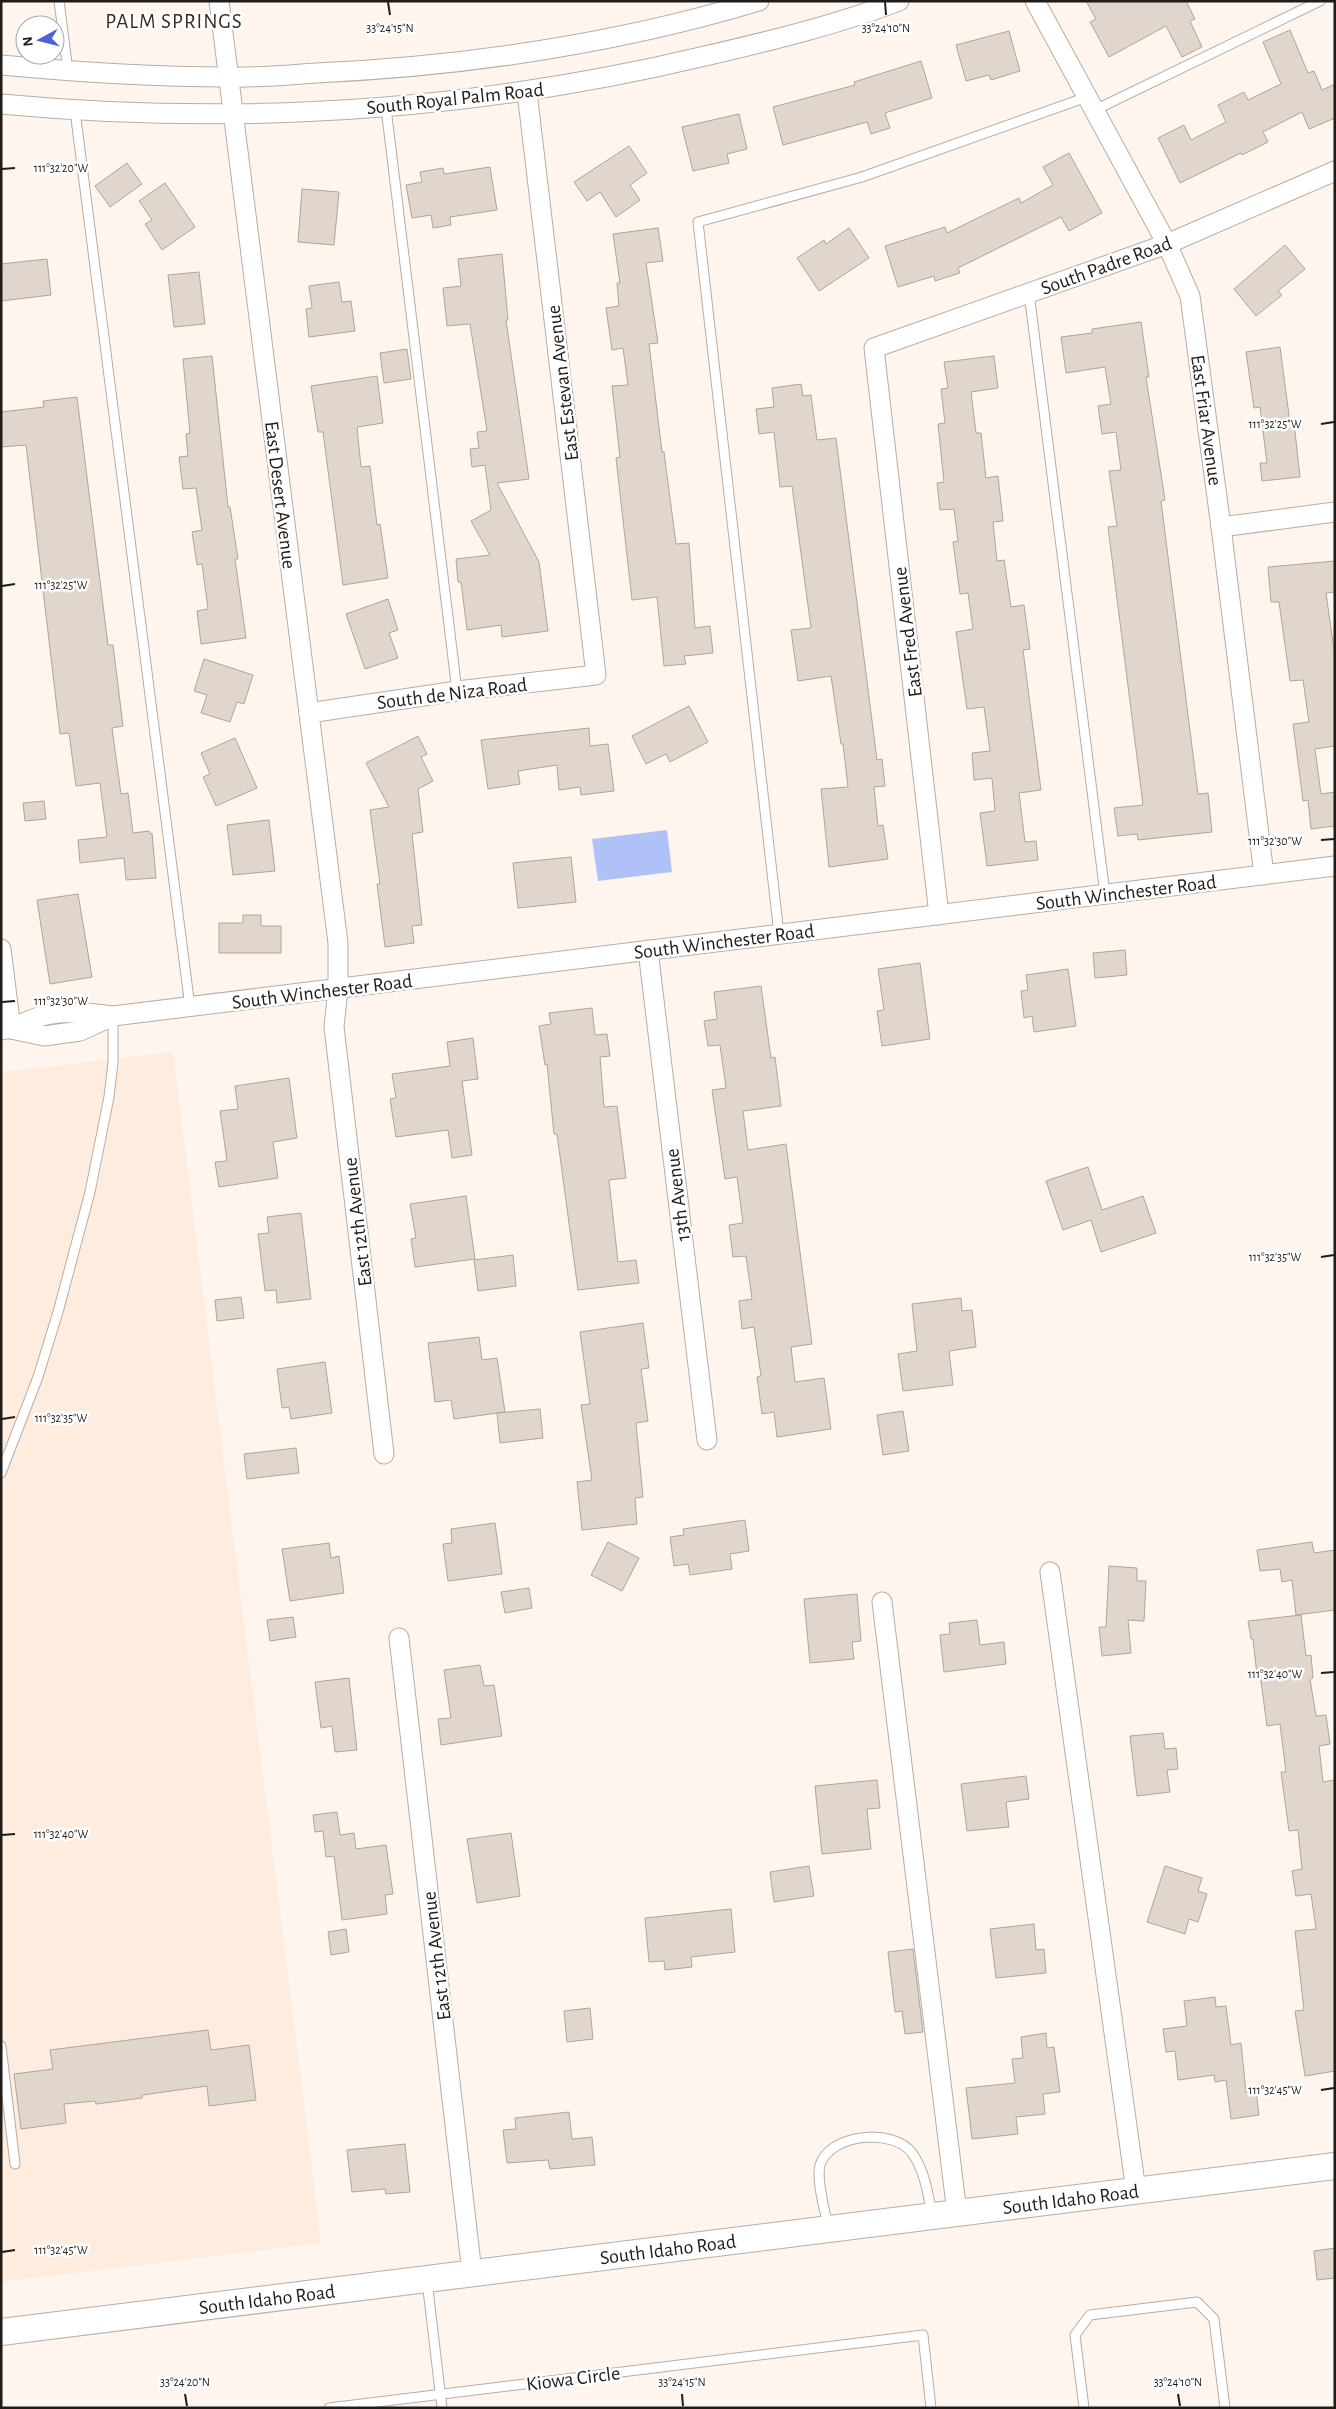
<svg xmlns="http://www.w3.org/2000/svg" width="1336" height="2409" viewBox="0 0 1336 2409" font-family="'Alegreya Sans',sans-serif">
<style>
.built{fill:#feecde}
.green{fill:#b0c1f7}
.building{fill:#e0d6cc;stroke:#b0a59d}
.lines{fill:none;stroke-linecap:round;stroke-linejoin:round}
.lane-casing{stroke:#b8ada4;stroke-width:11}
.street-casing{stroke:#b8ada4;stroke-width:21}
.secondary-casing{stroke:#b8ada4;stroke-width:28}
.lane{stroke:#fff;stroke-width:9}
.street{stroke:#fff;stroke-width:19}
.secondary{stroke:#fff;stroke-width:26}
.ticks{fill:none;stroke:#201c19;stroke-width:2}
.labels{text-anchor:middle;stroke-width:5;stroke-linejoin:round;paint-order:stroke}
.street-label{font-size:20px;fill:#201c19;stroke:#fff}
.neighbourhood-label{font-size:21px;letter-spacing:1px;fill:#362d26;stroke:#fff}
.ticks-label{font-size:12px;text-anchor:middle;fill:#201c19;stroke:#fff;stroke-width:5;stroke-linejoin:round;paint-order:stroke}
</style>
<rect width="100%" height="100%" fill="#fef5ee"/>
<path class="built" d="M 173,1052 L 321,2243 L 1,2282 L 1,1072 Z"/>
<path class="green" d="M 667,830 L 672,872 L 598,881 L 592,839 Z"/>
<g class="building">
<path d="M 1086,1 L 1186,1 L 1195,19 L 1190,21 L 1202,47 L 1182,57 L 1166,26 L 1109,57 L 1090,22 L 1096,19 Z"/>
<path d="M 1290,30 L 1308,73 L 1314,71 L 1322,90 L 1335,84 L 1335,118 L 1309,129 L 1302,112 L 1263,132 L 1268,142 L 1242,155 L 1241,153 L 1180,183 L 1158,138 L 1184,125 L 1191,140 L 1226,122 L 1218,105 L 1244,92 L 1248,100 L 1281,84 L 1263,42 Z"/>
<path d="M 1009,31 L 1020,71 L 991,80 L 989,75 L 966,81 L 956,45 Z"/>
<path d="M 921,61 L 932,98 L 885,113 L 890,128 L 871,134 L 867,122 L 783,145 L 773,107 L 855,85 L 854,82 Z"/>
<path d="M 739,114 L 747,149 L 727,154 L 729,163 L 693,171 L 682,127 Z"/>
<path d="M 629,146 L 647,173 L 630,185 L 640,200 L 616,217 L 600,192 L 587,201 L 574,182 Z"/>
<path d="M 1069,153 L 1102,213 L 1069,231 L 1061,217 L 958,268 L 960,273 L 935,281 L 934,276 L 898,287 L 885,246 L 945,227 L 947,233 L 1019,198 L 1021,203 L 1053,185 L 1043,167 Z"/>
<path d="M 127,163 L 142,184 L 110,207 L 95,186 Z"/>
<path d="M 490,167 L 497,210 L 450,217 L 451,225 L 433,228 L 431,215 L 412,218 L 406,185 L 422,182 L 420,172 L 443,168 L 444,174 Z"/>
<path d="M 165,183 L 195,227 L 162,250 L 145,224 L 152,220 L 139,201 Z"/>
<path d="M 302,189 L 339,192 L 334,245 L 298,242 Z"/>
<path d="M 658,228 L 663,261 L 646,263 L 658,343 L 649,344 L 662,452 L 664,452 L 676,544 L 689,543 L 695,628 L 710,626 L 713,653 L 684,656 L 686,664 L 664,666 L 657,597 L 632,600 L 616,458 L 620,457 L 612,386 L 628,385 L 623,348 L 612,350 L 606,308 L 619,306 L 617,283 L 620,283 L 613,234 Z"/>
<path d="M 849,228 L 869,258 L 819,291 L 797,258 L 824,240 L 826,244 Z"/>
<path d="M 1285,245 L 1305,269 L 1278,291 L 1282,295 L 1256,316 L 1234,289 Z"/>
<path d="M 502,254 L 508,320 L 506,320 L 529,479 L 497,483 L 539,562 L 548,631 L 502,637 L 501,625 L 467,630 L 461,582 L 458,582 L 456,559 L 490,555 L 471,521 L 491,510 L 485,465 L 472,467 L 470,449 L 479,448 L 477,432 L 487,431 L 470,324 L 447,326 L 443,288 L 461,286 L 458,259 Z"/>
<path d="M 47,259 L 51,295 L 1,301 L 1,264 Z"/>
<path d="M 199,272 L 205,324 L 174,327 L 168,275 Z"/>
<path d="M 339,282 L 342,302 L 351,301 L 355,331 L 309,337 L 306,309 L 312,308 L 309,286 Z"/>
<path d="M 1141,322 L 1149,377 L 1146,377 L 1165,500 L 1161,501 L 1198,794 L 1208,793 L 1212,832 L 1138,840 L 1137,834 L 1118,836 L 1114,808 L 1143,805 L 1108,527 L 1117,526 L 1109,471 L 1121,470 L 1116,432 L 1102,434 L 1098,406 L 1111,404 L 1105,367 L 1066,373 L 1061,337 L 1092,333 L 1092,329 Z"/>
<path d="M 1280,347 L 1290,423 L 1294,423 L 1300,477 L 1262,481 L 1260,463 L 1267,463 L 1260,407 L 1254,408 L 1246,352 Z"/>
<path d="M 407,349 L 411,379 L 384,383 L 380,353 Z"/>
<path d="M 212,356 L 228,507 L 230,507 L 238,559 L 235,559 L 246,638 L 201,644 L 197,611 L 208,609 L 202,564 L 197,565 L 192,532 L 202,530 L 196,488 L 183,489 L 179,457 L 188,456 L 186,434 L 190,433 L 183,359 Z"/>
<path d="M 994,356 L 998,388 L 971,392 L 976,433 L 981,433 L 986,478 L 998,476 L 1003,521 L 993,522 L 997,561 L 1004,560 L 1011,607 L 1024,605 L 1030,649 L 1023,650 L 1041,790 L 1019,793 L 1025,842 L 1036,841 L 1038,860 L 987,866 L 980,813 L 995,811 L 992,778 L 974,780 L 972,753 L 990,751 L 984,707 L 967,709 L 956,632 L 973,629 L 968,593 L 960,594 L 953,542 L 958,541 L 954,509 L 940,510 L 937,483 L 944,482 L 938,424 L 945,423 L 941,389 L 948,388 L 944,362 Z"/>
<path d="M 377,376 L 383,423 L 357,427 L 361,467 L 370,466 L 377,525 L 380,524 L 388,578 L 343,585 L 323,432 L 318,432 L 311,386 Z"/>
<path d="M 801,384 L 803,396 L 811,395 L 817,440 L 836,438 L 877,760 L 882,759 L 885,786 L 874,787 L 878,826 L 883,825 L 888,859 L 829,867 L 821,789 L 848,787 L 843,744 L 841,744 L 831,676 L 798,681 L 791,630 L 811,628 L 792,486 L 780,487 L 774,432 L 759,434 L 756,409 L 774,407 L 772,388 Z"/>
<path d="M 77,397 L 108,645 L 113,645 L 123,726 L 112,728 L 121,794 L 128,793 L 133,833 L 149,831 L 150,834 L 152,833 L 156,878 L 126,880 L 124,858 L 80,863 L 78,840 L 107,837 L 100,783 L 76,786 L 69,733 L 60,734 L 26,445 L 1,447 L 1,412 L 44,407 L 43,401 Z"/>
<path d="M 1335,561 L 1335,592 L 1326,593 L 1335,657 L 1335,746 L 1315,749 L 1321,794 L 1335,792 L 1335,826 L 1311,829 L 1308,800 L 1303,801 L 1293,724 L 1309,722 L 1303,680 L 1290,681 L 1279,602 L 1271,602 L 1268,567 Z"/>
<path d="M 388,599 L 398,630 L 389,633 L 398,658 L 365,669 L 346,614 Z"/>
<path d="M 204,659 L 253,675 L 244,704 L 237,702 L 230,722 L 201,713 L 207,695 L 194,691 Z"/>
<path d="M 689,706 L 708,742 L 670,762 L 666,754 L 646,764 L 632,736 Z"/>
<path d="M 589,728 L 590,746 L 608,744 L 614,791 L 581,795 L 580,787 L 559,790 L 557,765 L 518,771 L 520,784 L 488,789 L 481,740 Z"/>
<path d="M 418,736 L 427,754 L 421,757 L 433,781 L 418,789 L 423,832 L 412,834 L 422,925 L 412,926 L 414,943 L 385,947 L 377,884 L 380,884 L 370,810 L 389,807 L 366,763 Z"/>
<path d="M 235,738 L 257,788 L 216,806 L 203,777 L 210,774 L 201,753 Z"/>
<path d="M 44,801 L 46,819 L 25,821 L 23,803 Z"/>
<path d="M 269,820 L 275,871 L 233,875 L 227,825 Z"/>
<path d="M 571,857 L 576,902 L 518,908 L 513,863 Z"/>
<path d="M 78,894 L 92,977 L 50,984 L 37,900 Z"/>
<path d="M 243,915 L 261,915 L 261,926 L 281,926 L 281,953 L 219,953 L 219,923 L 243,923 Z"/>
<path d="M 1125,950 L 1127,975 L 1095,978 L 1093,953 Z"/>
<path d="M 920,963 L 930,1039 L 882,1046 L 877,1011 L 884,1010 L 878,969 Z"/>
<path d="M 1068,969 L 1076,1026 L 1034,1032 L 1032,1016 L 1024,1018 L 1021,991 L 1028,990 L 1026,975 Z"/>
<path d="M 761,986 L 771,1058 L 775,1057 L 781,1106 L 743,1111 L 748,1150 L 786,1144 L 812,1344 L 791,1347 L 795,1382 L 824,1378 L 831,1429 L 777,1437 L 774,1412 L 762,1414 L 757,1377 L 761,1376 L 754,1327 L 742,1329 L 739,1301 L 752,1299 L 746,1256 L 733,1257 L 729,1225 L 743,1223 L 737,1177 L 725,1179 L 712,1090 L 726,1088 L 720,1045 L 708,1046 L 704,1021 L 717,1019 L 714,992 Z"/>
<path d="M 592,1008 L 595,1035 L 607,1034 L 610,1056 L 600,1057 L 604,1107 L 617,1106 L 626,1178 L 609,1180 L 618,1262 L 636,1260 L 639,1283 L 578,1290 L 557,1134 L 554,1134 L 547,1064 L 545,1065 L 539,1026 L 551,1024 L 549,1013 Z"/>
<path d="M 473,1038 L 478,1079 L 462,1081 L 472,1155 L 452,1158 L 448,1130 L 396,1137 L 390,1099 L 396,1098 L 392,1074 L 450,1066 L 447,1042 Z"/>
<path d="M 289,1078 L 297,1138 L 273,1142 L 278,1178 L 219,1187 L 215,1162 L 227,1161 L 220,1111 L 238,1109 L 235,1086 Z"/>
<path d="M 1088,1167 L 1102,1210 L 1143,1196 L 1156,1233 L 1101,1252 L 1091,1220 L 1063,1230 L 1046,1181 Z"/>
<path d="M 466,1196 L 475,1259 L 415,1267 L 411,1239 L 416,1238 L 410,1204 Z"/>
<path d="M 301,1213 L 311,1299 L 277,1303 L 276,1290 L 265,1291 L 258,1234 L 269,1233 L 267,1217 Z"/>
<path d="M 513,1255 L 516,1286 L 478,1291 L 474,1260 Z"/>
<path d="M 241,1297 L 244,1318 L 217,1321 L 215,1300 Z"/>
<path d="M 961,1298 L 962,1311 L 972,1310 L 976,1347 L 949,1351 L 953,1385 L 903,1391 L 898,1354 L 917,1351 L 912,1304 Z"/>
<path d="M 643,1323 L 649,1368 L 641,1369 L 648,1421 L 636,1423 L 643,1497 L 635,1498 L 637,1524 L 582,1530 L 577,1482 L 592,1480 L 581,1405 L 590,1404 L 580,1332 Z"/>
<path d="M 479,1337 L 482,1360 L 497,1358 L 505,1412 L 454,1419 L 451,1400 L 435,1402 L 428,1343 Z"/>
<path d="M 325,1362 L 332,1413 L 291,1419 L 289,1407 L 282,1408 L 277,1369 Z"/>
<path d="M 540,1409 L 543,1438 L 500,1443 L 497,1413 Z"/>
<path d="M 903,1411 L 909,1451 L 883,1455 L 877,1415 Z"/>
<path d="M 296,1448 L 299,1473 L 247,1479 L 244,1454 Z"/>
<path d="M 745,1520 L 749,1551 L 730,1554 L 732,1569 L 690,1575 L 688,1564 L 674,1566 L 670,1537 L 684,1535 L 683,1529 Z"/>
<path d="M 495,1523 L 502,1574 L 448,1581 L 443,1544 L 452,1543 L 451,1529 Z"/>
<path d="M 608,1542 L 639,1558 L 622,1591 L 591,1575 Z"/>
<path d="M 1312,1542 L 1314,1553 L 1335,1550 L 1335,1610 L 1296,1615 L 1292,1580 L 1282,1582 L 1280,1569 L 1260,1571 L 1257,1550 Z"/>
<path d="M 329,1543 L 331,1558 L 339,1556 L 344,1593 L 290,1601 L 282,1549 Z"/>
<path d="M 1109,1566 L 1137,1568 L 1137,1581 L 1146,1581 L 1144,1621 L 1128,1620 L 1131,1653 L 1102,1656 L 1099,1627 L 1106,1627 Z"/>
<path d="M 529,1588 L 532,1608 L 505,1613 L 501,1592 Z"/>
<path d="M 857,1594 L 861,1641 L 852,1642 L 854,1659 L 810,1663 L 804,1599 Z"/>
<path d="M 1301,1615 L 1306,1656 L 1311,1655 L 1313,1678 L 1310,1679 L 1316,1716 L 1326,1715 L 1330,1744 L 1319,1746 L 1323,1782 L 1335,1780 L 1335,2071 L 1305,2076 L 1295,2011 L 1304,2010 L 1295,1931 L 1316,1929 L 1311,1894 L 1296,1896 L 1292,1871 L 1302,1869 L 1298,1830 L 1289,1831 L 1281,1772 L 1286,1772 L 1280,1724 L 1267,1726 L 1260,1674 L 1257,1675 L 1253,1639 L 1251,1639 L 1248,1621 Z"/>
<path d="M 293,1617 L 296,1637 L 270,1641 L 267,1620 Z"/>
<path d="M 977,1620 L 980,1645 L 1004,1642 L 1006,1664 L 944,1672 L 940,1635 L 950,1634 L 949,1623 Z"/>
<path d="M 480,1665 L 484,1686 L 494,1685 L 502,1736 L 441,1745 L 438,1719 L 451,1718 L 444,1670 Z"/>
<path d="M 349,1678 L 357,1750 L 335,1752 L 332,1726 L 321,1728 L 315,1682 Z"/>
<path d="M 1163,1733 L 1165,1749 L 1176,1748 L 1178,1769 L 1167,1770 L 1170,1792 L 1137,1796 L 1130,1736 Z"/>
<path d="M 1026,1776 L 1029,1799 L 1006,1802 L 1009,1827 L 967,1831 L 961,1784 Z"/>
<path d="M 877,1780 L 880,1808 L 867,1809 L 871,1849 L 822,1854 L 815,1786 Z"/>
<path d="M 337,1812 L 340,1835 L 354,1833 L 356,1849 L 386,1845 L 393,1894 L 385,1895 L 387,1914 L 342,1920 L 334,1856 L 326,1857 L 323,1831 L 315,1832 L 313,1815 Z"/>
<path d="M 511,1833 L 520,1896 L 477,1903 L 467,1839 Z"/>
<path d="M 809,1866 L 814,1896 L 774,1902 L 770,1872 Z"/>
<path d="M 1165,1866 L 1202,1878 L 1198,1891 L 1207,1894 L 1198,1922 L 1189,1919 L 1185,1934 L 1147,1922 Z"/>
<path d="M 731,1909 L 735,1952 L 691,1957 L 692,1967 L 665,1970 L 664,1961 L 649,1962 L 645,1918 Z"/>
<path d="M 1034,1924 L 1036,1950 L 1044,1949 L 1046,1973 L 996,1978 L 990,1929 Z"/>
<path d="M 346,1929 L 349,1952 L 331,1955 L 328,1932 Z"/>
<path d="M 913,1949 L 923,2032 L 905,2034 L 902,2011 L 895,2012 L 888,1952 Z"/>
<path d="M 1215,1997 L 1216,2007 L 1226,2006 L 1231,2045 L 1241,2043 L 1246,2092 L 1256,2091 L 1259,2115 L 1231,2119 L 1226,2080 L 1215,2082 L 1214,2075 L 1178,2080 L 1175,2051 L 1166,2052 L 1163,2029 L 1187,2026 L 1184,2001 Z"/>
<path d="M 590,2008 L 593,2039 L 567,2042 L 564,2011 Z"/>
<path d="M 208,2030 L 211,2050 L 249,2045 L 256,2100 L 209,2106 L 207,2086 L 142,2095 L 142,2098 L 96,2104 L 95,2101 L 64,2104 L 66,2123 L 21,2129 L 14,2074 L 53,2069 L 50,2050 Z"/>
<path d="M 1046,2033 L 1047,2048 L 1054,2047 L 1060,2092 L 1043,2094 L 1045,2114 L 1016,2117 L 1018,2134 L 972,2139 L 966,2088 L 1015,2083 L 1012,2059 L 1023,2058 L 1021,2037 Z"/>
<path d="M 569,2112 L 572,2139 L 592,2137 L 595,2165 L 550,2169 L 548,2160 L 507,2163 L 503,2130 L 516,2129 L 515,2118 Z"/>
<path d="M 405,2144 L 410,2192 L 386,2194 L 385,2189 L 352,2192 L 347,2150 Z"/>
<path d="M 1335,2248 L 1335,2278 L 1317,2280 L 1314,2251 Z"/>
</g>
<g class="lines">
<defs>
<g id="lane">
<path d="M 59,1 L 68,71"/>
<path d="M 386,108 L 457,691"/>
<path d="M 1095,110 L 1320,1"/>
<path d="M 75,111 L 190,1007"/>
<path d="M 1029,293 L 1105,894"/>
<path d="M 779,934 L 698,222 L 862,177 L 1087,97"/>
<path d="M 1,1473 L 38,1377 L 58,1312 L 90,1192 L 109,1097 L 113,1062 L 113,1016"/>
<path d="M 1,2046 L 15,2164"/>
<path d="M 828,2226 C 825,2211 816,2180 820,2165 C 830,2133 894,2128 912,2153 C 925,2171 928,2194 932,2215"/>
<path d="M 427,2281 L 442,2408"/>
<path d="M 329,2408 L 923,2335 L 931,2408"/>
<path d="M 1084,2408 L 1075,2335 L 1090,2315 L 1197,2302 L 1214,2319 L 1225,2408"/>
</g>
<g id="street">
<path d="M 219,1 L 338,943 L 338,989 L 334,1027 L 384,1454"/>
<path d="M 1035,1 L 1167,244 L 1190,296 L 1221,527 L 1264,875"/>
<path d="M 1,65 C 76,72 152,77 228,77 C 257,78 287,75 316,73 C 465,66 616,44 759,1"/>
<path d="M 1,104 C 237,126 475,111 705,56 C 770,41 836,25 899,1"/>
<path d="M 1221,527 L 1335,512"/>
<path d="M 309,713 L 457,691 L 596,675 L 527,92"/>
<path d="M 939,915 L 874,348 L 1167,244 L 1335,171"/>
<path d="M 1,949 L 11,1029"/>
<path d="M 648,950 L 707,1440"/>
<path d="M 11,1029 L 44,1036 L 80,1031 L 113,1016"/>
<path d="M 1,1030 C 16,1028 28,1020 42,1016 C 66,1010 89,1013 113,1016 L 1335,866"/>
<path d="M 1050,1572 L 1136,2191"/>
<path d="M 882,1602 L 957,2213"/>
<path d="M 399,1638 L 472,2273"/>
</g>
<g id="secondary">
<path id="s1" d="M 1,2332 L 1335,2166"/>
</g>
</defs>
<use href="#lane" class="lane-casing"/>
<use href="#street" class="street-casing"/>
<use href="#secondary" class="secondary-casing"/>
<use href="#lane" class="lane"/>
<use href="#street" class="street"/>
<use href="#secondary" class="secondary"/>
</g>
<path class="ticks" d="M 388,2 L 390,15M 885,2 L 886,15M 2,169 L 15,168M 1321,424 L 1334,422M 2,586 L 15,584M 1321,840 L 1334,839M 2,1002 L 15,1001M 1321,1257 L 1334,1255M 2,1419 L 15,1417M 1321,1673 L 1334,1672M 2,1835 L 15,1834M 1321,2090 L 1334,2088M 2,2252 L 15,2250M 185,2394 L 187,2406M 682,2394 L 683,2406M 1178,2394 L 1180,2406"/>
<g class="labels">
<g class="street-label">
<text transform="translate(455 98) rotate(-6)" y="7">South Royal Palm Road</text>
<text transform="translate(1106 265) rotate(-20)" y="7">South Padre Road</text>
<text transform="translate(562 383) rotate(-97)" y="7">East Estevan Avenue</text>
<text transform="translate(1207 420) rotate(82)" y="7">East Friar Avenue</text>
<text transform="translate(281 495) rotate(83)" y="7">East Desert Avenue</text>
<text transform="translate(907 632) rotate(-97)" y="7">East Fred Avenue</text>
<text transform="translate(452 693) rotate(-7)" y="7">South de Niza Road</text>
<text transform="translate(1126 892) rotate(-7)" y="7">South Winchester Road</text>
<text transform="translate(724 941) rotate(-7)" y="7">South Winchester Road</text>
<text transform="translate(322 991) rotate(-7)" y="7">South Winchester Road</text>
<text transform="translate(677 1195) rotate(-97)" y="7">13th Avenue</text>
<text transform="translate(357 1222) rotate(-97)" y="7">East 12th Avenue</text>
<text transform="translate(436 1956) rotate(-97)" y="7">East 12th Avenue</text>
<text dy="7" stroke="none"><textPath href="#s1" startOffset="1078">South Idaho Road</textPath></text>
<text dy="7" stroke="none"><textPath href="#s1" startOffset="672">South Idaho Road</textPath></text>
<text dy="7" stroke="none"><textPath href="#s1" startOffset="268">South Idaho Road</textPath></text>
<text transform="translate(573 2378) rotate(-7)" y="7">Kiowa Circle</text>
</g>
<g class="neighbourhood-label">
<text x="174" y="28">PALM SPRINGS</text>
</g>
</g>
<g class="ticks-label">
<text x="390" y="32">33°24'15"N</text>
<text x="886" y="32">33°24'10"N</text>
<text x="61" y="172">111°32'20"W</text>
<text x="1275" y="428">111°32'25"W</text>
<text x="61" y="589">111°32'25"W</text>
<text x="1275" y="845">111°32'30"W</text>
<text x="61" y="1005">111°32'30"W</text>
<text x="1275" y="1261">111°32'35"W</text>
<text x="61" y="1422">111°32'35"W</text>
<text x="1275" y="1678">111°32'40"W</text>
<text x="61" y="1838">111°32'40"W</text>
<text x="1275" y="2094">111°32'45"W</text>
<text x="61" y="2254">111°32'45"W</text>
<text x="185" y="2386">33°24'20"N</text>
<text x="682" y="2386">33°24'15"N</text>
<text x="1178" y="2386">33°24'10"N</text>
</g>
<rect width="1336" height="2409" fill="none" stroke="#201c19" stroke-width="5"/>
<g transform="translate(40 40) rotate(263)"><circle r="24" fill="#ffffff" stroke="#a6a4a3"/>
<path d="M0-4L9 19L0 12L-9 19Z" fill="#4c63d8"/>
<text y="-8" font-size="14" font-weight="bold" text-anchor="middle" fill="#201c19">N</text>
</g>
</svg>
